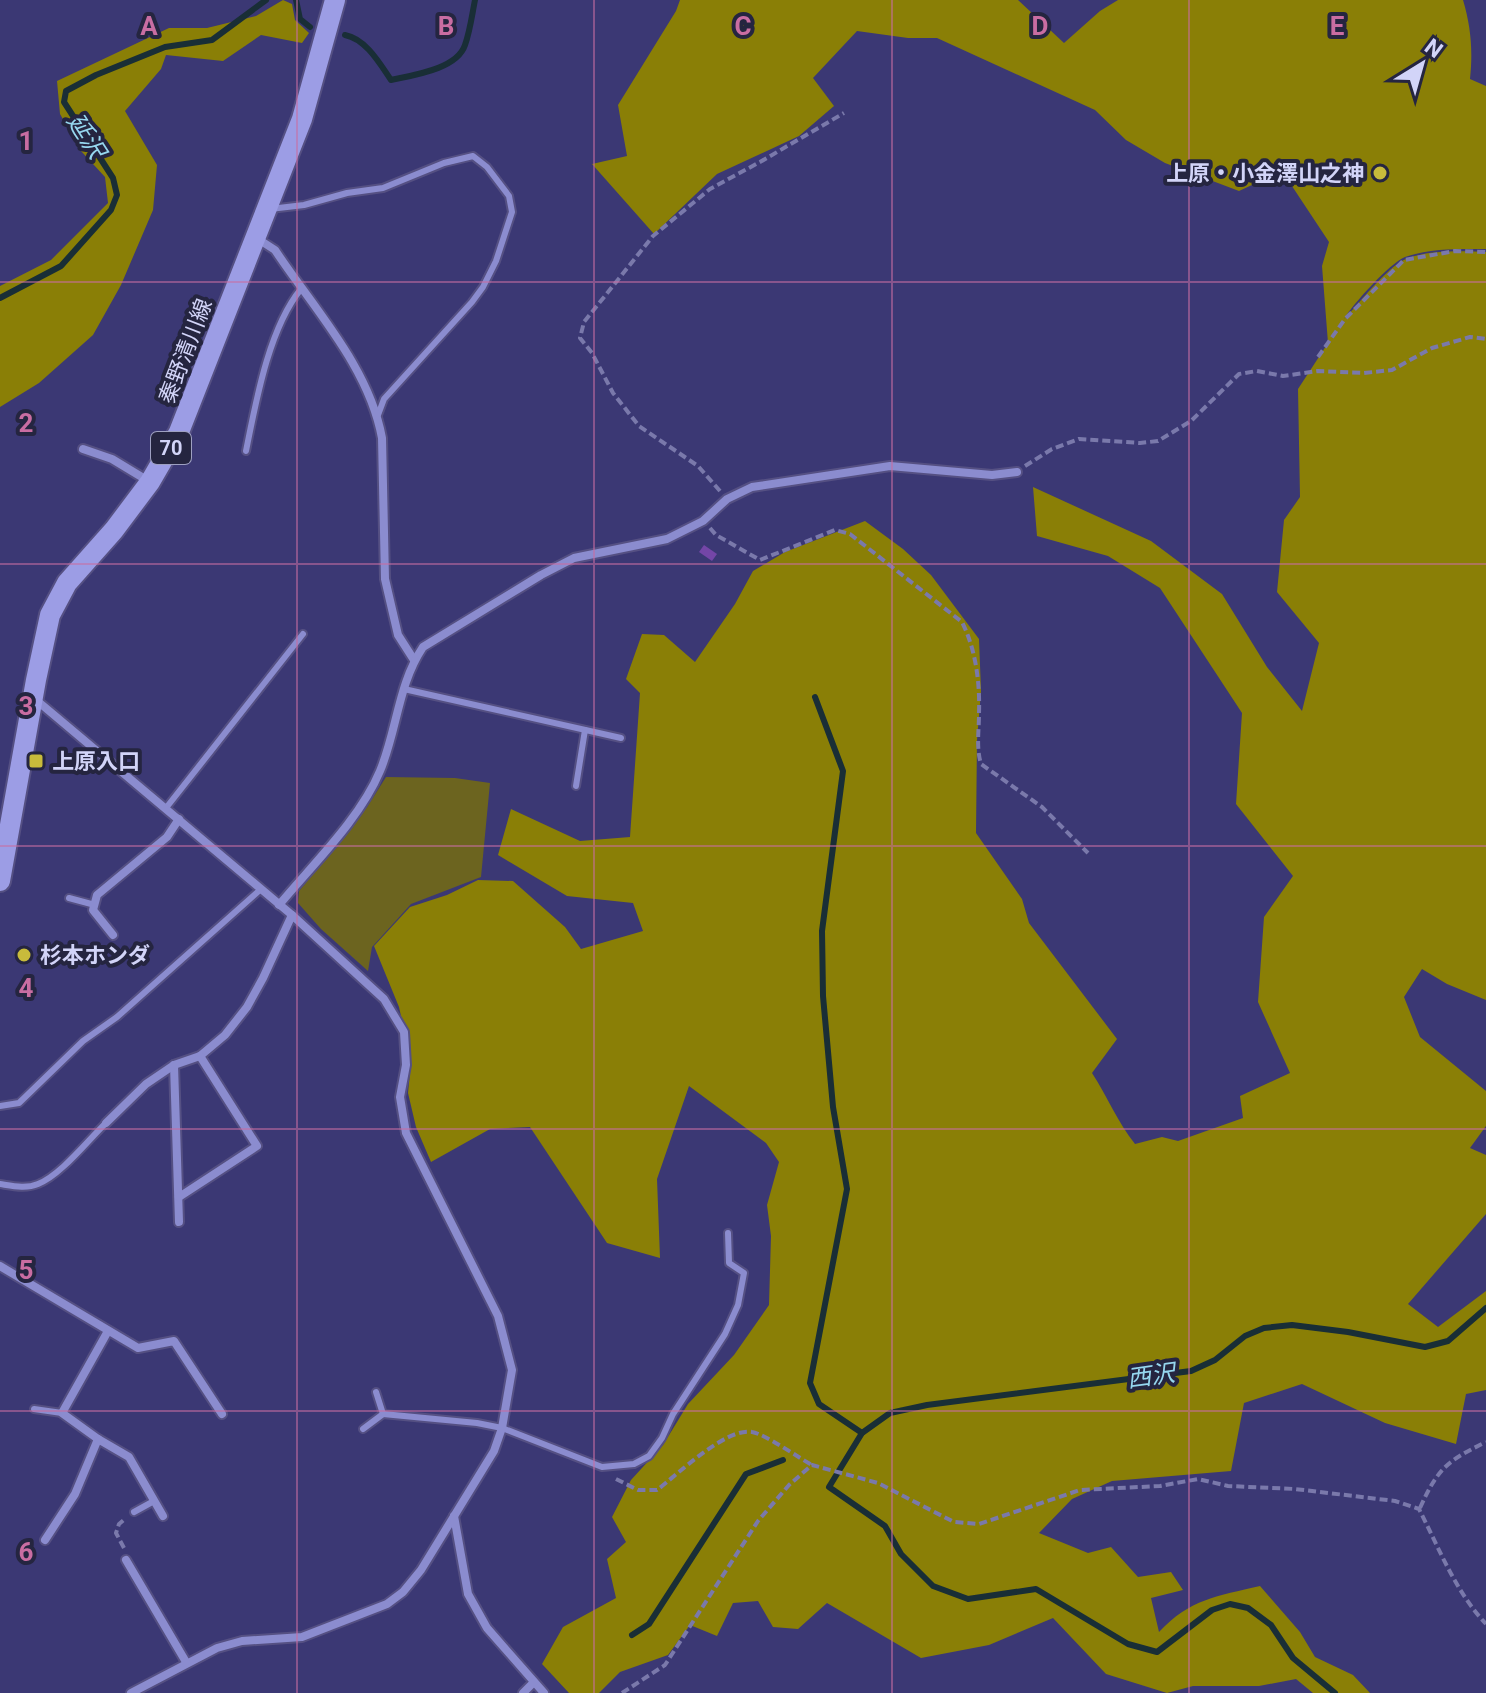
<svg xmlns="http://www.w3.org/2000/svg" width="1486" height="1693" viewBox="0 0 1486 1693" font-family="Roboto,'Noto Sans JP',sans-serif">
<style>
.green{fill:#6c641f}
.forest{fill:#8a7f06}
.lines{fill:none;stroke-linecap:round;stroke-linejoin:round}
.stream{stroke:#192e36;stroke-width:6}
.building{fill:#7446a7}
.lane-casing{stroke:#555083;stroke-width:10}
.street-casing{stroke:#555083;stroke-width:12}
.primary-casing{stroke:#555083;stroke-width:24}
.path{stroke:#7a79ab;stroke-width:4;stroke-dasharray:8 4;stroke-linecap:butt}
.lane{stroke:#8b8ccf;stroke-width:6}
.street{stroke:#8b8ccf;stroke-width:8}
.primary{stroke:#9c9de5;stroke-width:20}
.grid{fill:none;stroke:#c96da2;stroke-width:2;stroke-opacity:0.55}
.poi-dot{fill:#c8bb3b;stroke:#252540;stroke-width:3}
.labels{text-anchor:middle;stroke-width:8;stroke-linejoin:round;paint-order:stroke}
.shield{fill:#252540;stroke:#9ea0c1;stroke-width:2}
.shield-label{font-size:20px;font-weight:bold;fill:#d2d4f8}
.poi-label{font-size:22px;font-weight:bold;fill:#d2d4f8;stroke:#252540;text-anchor:start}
.street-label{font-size:22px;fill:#d2d4f8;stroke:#252540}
.water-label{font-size:24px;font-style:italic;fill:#96d7ef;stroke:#252540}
.grid-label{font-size:26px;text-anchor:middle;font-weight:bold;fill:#c96da2;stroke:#252540;stroke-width:8;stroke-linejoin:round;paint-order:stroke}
</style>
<rect width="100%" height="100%" fill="#3b3874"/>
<path class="green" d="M 386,777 L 455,778 L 490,783 L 481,877 L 411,904 L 372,947 L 368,971 L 321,929 L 298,903 L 299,891 L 367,807 Z"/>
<g class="forest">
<path d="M 283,0 L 292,4 L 295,20 L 309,33 L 302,43 L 261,35 L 223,61 L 166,55 L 161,69 L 125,111 L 157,165 L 153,210 L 121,285 L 93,335 L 39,383 L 0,407 L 0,286 L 51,260 L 108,203 L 105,177 L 81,151 L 60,114 L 57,81 L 169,28 L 207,28 L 256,16 Z"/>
<path d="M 680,0 L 1018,0 L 1064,43 L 1100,11 L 1118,0 L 1463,0 C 1471,27 1473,51 1470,79 L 1486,86 L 1486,249 C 1460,249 1430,248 1405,257 C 1390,263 1353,304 1344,319 C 1358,305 1387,267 1406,259 C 1428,250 1462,251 1486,252 L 1486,1000 L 1447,984 L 1422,969 L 1404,997 L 1420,1037 L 1486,1091 L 1486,1126 L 1470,1148 L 1486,1155 L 1486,1214 L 1408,1304 L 1438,1327 L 1486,1291 L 1486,1390 L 1466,1394 L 1456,1444 L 1385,1423 L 1302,1384 L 1244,1403 L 1231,1471 L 1112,1481 L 1072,1499 L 1039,1533 L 1088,1553 L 1111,1547 L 1138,1577 L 1171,1572 L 1183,1590 L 1151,1598 L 1159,1632 C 1190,1599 1217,1596 1260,1586 L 1300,1632 L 1315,1657 L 1353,1675 L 1370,1693 L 1313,1693 L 1296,1679 L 1259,1686 L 1193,1686 L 1167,1693 L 1106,1674 L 1053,1618 L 989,1645 L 921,1658 L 827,1603 L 798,1629 L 773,1627 L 758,1601 L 733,1603 L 717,1636 L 690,1625 L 668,1655 L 620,1672 L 599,1693 L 569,1693 L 542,1664 L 563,1627 L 616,1598 L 607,1559 L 626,1542 L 612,1517 L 631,1480 L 663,1445 L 688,1404 L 734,1355 L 769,1305 L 771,1236 L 767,1205 L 779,1162 L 766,1143 L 689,1086 L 657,1179 L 660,1258 L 607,1243 L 530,1127 L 490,1129 L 431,1162 L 416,1127 L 408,1093 L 411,1062 L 399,1007 L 374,946 L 410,907 L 447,895 L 478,880 L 513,881 L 565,927 L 581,949 L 643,931 L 633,903 L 567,896 L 498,855 L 511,809 L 580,841 L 630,837 L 640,693 L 626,679 L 642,634 L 664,635 L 695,662 L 735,604 L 753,571 L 785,552 L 865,521 L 903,549 L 931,575 L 979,639 L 981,691 L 977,740 L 976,833 L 1022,899 L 1029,923 L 1117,1039 L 1092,1073 C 1107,1096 1118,1123 1135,1144 L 1162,1137 L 1178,1141 L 1243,1118 L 1240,1096 L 1290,1073 L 1258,1002 L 1264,917 L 1293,876 L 1236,804 L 1242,713 L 1160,588 L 1108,556 L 1037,536 L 1033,487 L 1151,541 L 1222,594 L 1267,667 L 1302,711 L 1319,643 L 1277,592 L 1284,520 L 1300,497 L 1298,389 L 1328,343 L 1322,266 L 1329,242 L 1282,171 L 1239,191 L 1165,163 L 1126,140 L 1095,110 L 937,38 L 908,38 L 857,31 L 813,78 L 834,106 L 799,136 L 717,174 L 654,234 L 592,164 L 627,156 L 618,105 L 676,11 Z"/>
</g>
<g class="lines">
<g class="stream">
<path d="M 296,0 L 300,19 L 310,27"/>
<path d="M 345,35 C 366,39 380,64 391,80 C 414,75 457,69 465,45 C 470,31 472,15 475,0"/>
<path d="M 0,298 L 61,266 L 111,210 L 117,195 L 113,178 L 64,102 L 66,91 L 96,75 L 165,47 L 212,40 L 266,0"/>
<path d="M 815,697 L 843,771 L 822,931 L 823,996 L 833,1107 L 847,1189 L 810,1383 L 819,1404 L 862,1433"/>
<path d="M 632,1635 L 649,1624 L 746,1474 L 783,1460"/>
<path d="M 1335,1693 L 1293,1658 L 1271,1625 L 1248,1608 L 1230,1604 L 1212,1610 L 1157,1652 L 1128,1644 L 1036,1589 L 968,1599 L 933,1586 L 901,1554 L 885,1526 L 829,1487 L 862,1433 L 890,1413 L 927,1405 L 1191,1371 L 1215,1360 L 1245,1336 L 1264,1328 L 1292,1325 L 1348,1332 L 1425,1347 L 1448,1341 L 1486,1308"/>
</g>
</g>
<path class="building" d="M 704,545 L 717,554 L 712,561 L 699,552 Z"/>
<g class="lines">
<defs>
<g id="lane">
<path d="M 270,209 L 304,205 L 347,193 L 383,188 L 444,163 L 473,156 L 487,167 L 509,196 L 512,212 L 496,261 L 483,287 L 472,302 L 384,399 L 378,415"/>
<path d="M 246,451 C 256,401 269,328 301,289"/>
<path d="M 404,689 L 621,738"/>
<path d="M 576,786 L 585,730"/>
<path d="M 166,808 L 303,634"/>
<path d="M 69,898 L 95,905"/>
<path d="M 0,1106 L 19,1103 L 83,1041 L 117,1017 L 261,889"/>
<path d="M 0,1184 C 13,1186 26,1189 38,1184 C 61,1175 88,1140 106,1123"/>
<path d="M 34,1409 L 62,1413"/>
<path d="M 383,1414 L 477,1423 L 502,1428 L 602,1467 L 634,1464 L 649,1456 L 662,1438 L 673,1414 L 725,1334 L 738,1305 L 744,1273 L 729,1263 L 728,1233"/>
<path d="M 363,1429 L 383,1414 L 376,1392"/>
<path d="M 134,1512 L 154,1501"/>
</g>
<g id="street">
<path d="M 258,239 L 275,250 C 314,309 369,367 382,438 L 385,579 L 398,635 L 414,660"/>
<path d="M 83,449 L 112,459 L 150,482"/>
<path d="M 35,699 L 292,915 L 384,999 L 404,1032 L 406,1065 L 400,1097 L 406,1133 L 498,1316 L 512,1370 L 502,1428 L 494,1451 L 421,1570 L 403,1592 L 387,1604 L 302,1637 L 242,1641 L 217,1648 L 131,1693"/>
<path d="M 279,905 C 313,864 360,819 380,771 C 397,731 398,684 423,647 L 541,575 L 574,558 L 667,539 L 703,521 L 727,499 L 752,487 L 890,466 L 992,475 L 1017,472"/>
<path d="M 113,935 L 93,910 L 97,895 L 167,837 L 179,819"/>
<path d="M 174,1065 L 179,1222"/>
<path d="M 106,1123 L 146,1084 L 174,1065 L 200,1056 L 225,1035 L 247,1007 L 263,978 L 292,915"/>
<path d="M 179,1197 L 257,1146 L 200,1056"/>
<path d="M 0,1266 L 138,1348 L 174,1341 L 222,1414"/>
<path d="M 108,1331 L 62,1413 L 98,1439 L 129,1457 L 163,1516"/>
<path d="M 454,1516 L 468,1594 L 487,1628 L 544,1693"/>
<path d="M 45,1540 L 75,1494 L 98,1439"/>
<path d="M 126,1560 L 186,1662"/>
<path d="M 523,1693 L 534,1682"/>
</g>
<path id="primary" d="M 0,881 L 36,680 L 50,615 L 67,583 L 114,530 L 150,482 L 179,432 L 302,119 L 335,0"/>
</defs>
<use href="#lane" class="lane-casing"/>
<use href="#street" class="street-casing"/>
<use href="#primary" class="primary-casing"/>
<g class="path">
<path d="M 1318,357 L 1345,319 L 1404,260 L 1455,251 L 1486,252"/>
<path d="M 1025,466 L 1052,449 L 1079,439 L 1140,443 L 1158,441 L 1191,421 L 1239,374 L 1257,371 L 1283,376 L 1318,371 L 1364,373 L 1392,370 L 1432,348 L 1470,337 L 1486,339"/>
<path d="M 720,491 L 698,466 L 639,426 L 613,393 L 592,353 L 580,338 L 584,322 L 653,236 L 710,189 L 760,162 L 844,113"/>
<path d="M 710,528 L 716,535 L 760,560 L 835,530 L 850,534 L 962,622 C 976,650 980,683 979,714 C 979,731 976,747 981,764 L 1042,807 L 1088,853"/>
<path d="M 616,1479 L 638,1490 L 657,1490 C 677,1475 726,1427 752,1432 C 765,1434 799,1458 812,1465"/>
<path d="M 1420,1508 C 1438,1468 1447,1461 1486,1442"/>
<path d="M 124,1548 L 116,1533 L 119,1524 L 126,1518"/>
<path d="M 622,1693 L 665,1665 L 758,1521 L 789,1485 L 812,1465 L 878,1483 L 954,1522 L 979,1524 L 1080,1490 L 1160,1486 L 1198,1479 L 1228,1486 L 1295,1489 L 1395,1501 L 1419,1509 C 1439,1548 1455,1591 1486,1624"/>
</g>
<use href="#lane" class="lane"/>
<use href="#street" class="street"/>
<use href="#primary" class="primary"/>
</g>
<path class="grid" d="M 297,0 L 297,1693M 594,0 L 594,1693M 892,0 L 892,1693M 1189,0 L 1189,1693M 0,282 L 1486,282M 0,564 L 1486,564M 0,846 L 1486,846M 0,1129 L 1486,1129M 0,1411 L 1486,1411"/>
<g class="poi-dot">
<circle cx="1380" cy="173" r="8"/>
<rect x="28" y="753" width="16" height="16" rx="4"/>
<circle cx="24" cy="955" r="8"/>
</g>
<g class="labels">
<rect class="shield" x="151" y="432" width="40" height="32" rx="6"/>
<g class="shield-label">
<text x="171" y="455">70</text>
</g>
<g class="poi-label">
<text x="1364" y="181" text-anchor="end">上原・小金澤山之神</text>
<text x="52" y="769">上原入口</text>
<text x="40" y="963">杉本ホンダ</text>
</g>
<g class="street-label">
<text transform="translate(185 351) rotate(-69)" y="8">秦野清川線</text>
</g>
<g class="water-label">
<text transform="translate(86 136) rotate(57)" y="8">延沢</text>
<text transform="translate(1151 1376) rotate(-8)" y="8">西沢</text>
</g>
</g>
<g class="grid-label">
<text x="149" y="35">A</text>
<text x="446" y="35">B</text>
<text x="743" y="35">C</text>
<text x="1040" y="35">D</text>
<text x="1337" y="35">E</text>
<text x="26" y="150">1</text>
<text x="26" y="432">2</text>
<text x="26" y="715">3</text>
<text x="26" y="997">4</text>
<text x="26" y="1279">5</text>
<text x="26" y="1561">6</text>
</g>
<g transform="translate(1422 64) rotate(37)" stroke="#252540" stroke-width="6" paint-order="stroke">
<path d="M0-6L14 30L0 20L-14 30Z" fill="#d2d4f8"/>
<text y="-12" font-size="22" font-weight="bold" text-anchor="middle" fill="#d2d4f8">N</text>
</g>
</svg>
